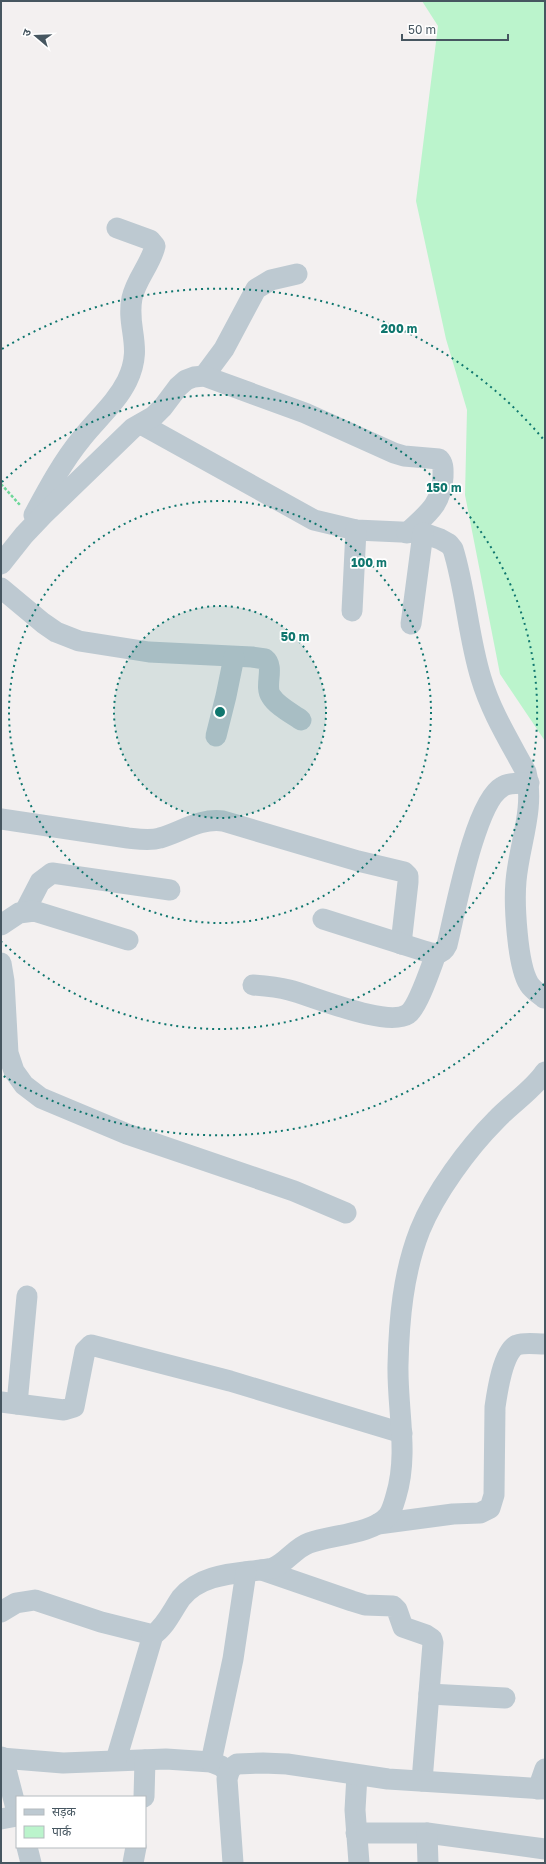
<svg xmlns="http://www.w3.org/2000/svg" width="546" height="1864" viewBox="0 0 546 1864" font-family="'Golos Text','Noto Sans Devanagari',sans-serif">
<style>
.green{fill:#bbf4cc}
.lines{fill:none;stroke-linecap:round;stroke-linejoin:round}
.path{stroke:#6ed79a;stroke-width:2.5;stroke-dasharray:3 2;stroke-linecap:butt}
.minor{stroke:#bdc9d1;stroke-width:21}
.ring{fill:none;stroke:#0f766e;stroke-width:2;stroke-dasharray:2 4}
.centre{fill:#0f766e;stroke:#fff;stroke-width:2}
.ring-label{font-size:12px;text-anchor:middle;font-weight:bold;fill:#0f766e;stroke:#fff;stroke-width:3.5;stroke-linejoin:round;paint-order:stroke}
</style>
<rect width="100%" height="100%" fill="#f3f0f0"/>
<path class="green" d="M 422,1 L 545,1 L 545,741 L 500,674 L 465,495 L 467,410 L 446,339 L 416,201 L 438,26 Z"/>
<g class="lines">
<path class="path" d="M 1,484 L 20,505"/>
<g class="minor">
<path d="M 204,376 L 224,349 L 256,289 L 271,280 L 297,274"/>
<path d="M 141,424 L 314,520 L 356,530 L 423,533 L 440,539 L 449,544 L 453,549 C 466,591 468,636 481,678 C 491,712 510,742 526,772 C 535,809 519,845 516,881 C 514,903 517,965 529,984 C 532,989 539,994 544,998"/>
<path d="M 34,515 C 48,489 63,461 82,438 C 97,419 116,403 127,381 C 144,346 126,329 132,298 C 136,279 151,264 155,246 L 150,240 L 117,228"/>
<path d="M 1,564 L 24,535 L 43,515 L 133,428 L 154,416 L 163,407 L 178,387 L 186,380 L 194,377 L 204,376 L 305,413 L 394,453 L 404,456 L 439,459 C 444,464 443,470 443,477 C 441,506 427,514 407,533"/>
<path d="M 1,588 L 43,623 L 56,632 L 79,641 L 149,652 L 252,657 L 265,659 C 275,667 264,686 271,696 C 277,706 291,713 301,720"/>
<path d="M 352,611 L 356,530"/>
<path d="M 411,624 L 423,533"/>
<path d="M 216,736 L 226,696 L 234,657"/>
<path d="M 1,819 L 128,838 C 138,839 150,841 160,838 C 182,832 199,818 223,821 L 358,861 L 404,872 L 408,876 L 408,882 L 401,944"/>
<path d="M 25,911 L 40,882 L 52,873 L 170,890"/>
<path d="M 323,919 L 424,951 C 434,954 442,956 447,945 C 455,913 475,802 502,787 C 509,782 520,784 529,783"/>
<path d="M 1,925 L 19,913 L 34,911 L 128,940"/>
<path d="M 1,963 L 4,981 L 8,1053 L 14,1071 L 24,1085 L 41,1098 L 127,1134 L 294,1191 L 346,1213"/>
<path d="M 253,985 C 265,986 277,987 289,990 C 313,996 387,1028 408,1014 C 418,1007 431,967 436,954"/>
<path d="M 1,1402 L 64,1410 L 74,1407 L 85,1351 L 91,1345 L 230,1381 L 402,1433"/>
<path d="M 17,1404 L 27,1296"/>
<path d="M 378,1524 L 453,1514 L 480,1513 L 490,1508 L 494,1495 L 495,1407 C 497,1393 503,1351 517,1345 C 525,1342 536,1344 545,1344"/>
<path d="M 262,1570 L 352,1601 L 365,1605 L 393,1606 L 397,1610 L 403,1627 L 426,1635 L 432,1639 L 433,1643 L 422,1781"/>
<path d="M 1,1612 L 16,1603 L 35,1600 L 101,1622 L 153,1635 C 166,1626 172,1611 181,1598 C 203,1571 242,1574 273,1568 C 287,1562 295,1548 309,1543 C 330,1535 373,1534 388,1516 C 392,1511 394,1503 396,1496 C 409,1453 397,1409 398,1365 C 399,1320 403,1273 420,1230 C 435,1193 468,1148 496,1120 C 511,1104 534,1089 545,1072"/>
<path d="M 429,1694 L 505,1698"/>
<path d="M 1,1757 L 3,1758 L 17,1812"/>
<path d="M 1,1758 L 63,1763 L 166,1759 L 211,1762 L 221,1766 L 228,1772"/>
<path d="M 116,1760 L 153,1635"/>
<path d="M 211,1762 L 233,1659 L 246,1572"/>
<path d="M 357,1775 L 355,1810 L 359,1863"/>
<path d="M 538,1789 L 545,1769"/>
<path d="M 144,1797 L 145,1760"/>
<path d="M 1,1819 L 17,1816"/>
<path d="M 356,1833 L 427,1833 L 545,1849"/>
<path d="M 427,1833 L 428,1863"/>
<path d="M 27,1847 L 31,1863"/>
<path d="M 133,1863 L 136,1847"/>
<path d="M 233,1863 L 227,1779 L 230,1769 L 237,1764 L 263,1763 L 287,1764 L 388,1779 L 545,1789"/>
</g>
</g>
<circle cx="220" cy="712" r="106" fill="#0f766e" fill-opacity=".12"/>
<g class="ring">
<circle cx="220" cy="712" r="106"/>
<circle cx="220" cy="712" r="211"/>
<path d="M2 482A317 317 0 1 1 2 942"/>
<path d="M544 984A423 423 0 0 1 2 1075M2 349A423 423 0 0 1 544 440"/>
</g>
<circle cx="220" cy="712" r="6" class="centre"/>
<g class="ring-label">
<text x="399" y="333">200 m</text>
<text x="444" y="492">150 m</text>
<text x="369" y="567">100 m</text>
<text x="295" y="641">50 m</text>
</g>
<rect width="546" height="1864" fill="none" stroke="#465660" stroke-width="4"/>
<rect x="16" y="1796" width="130" height="52" fill="#ffffff" stroke="#b5bbbf"/>
<rect x="24" y="1809" width="20" height="6" fill="#bdc9d1" stroke="#b5bbbf"/>
<text x="52" y="1816" font-size="12" fill="#465660">सड़क</text>
<rect x="24" y="1826" width="20" height="12" fill="#bbf4cc" stroke="#b5bbbf"/>
<text x="52" y="1836" font-size="12" fill="#465660">पार्क</text>
<g transform="translate(36 36) rotate(289)" stroke="#ffffff" stroke-width="3" paint-order="stroke">
<path d="M0-3L7 15L0 10L-7 15Z" fill="#465660"/>
<text y="-6" font-size="11" font-weight="bold" text-anchor="middle" fill="#465660">उ</text>
</g>
<path d="M402 34v6h106v-6" fill="none" stroke="#465660" stroke-width="2"/>
<text x="408" y="34" font-size="12" fill="#465660" stroke="#ffffff" stroke-width="3" paint-order="stroke">50 m</text>
</svg>
